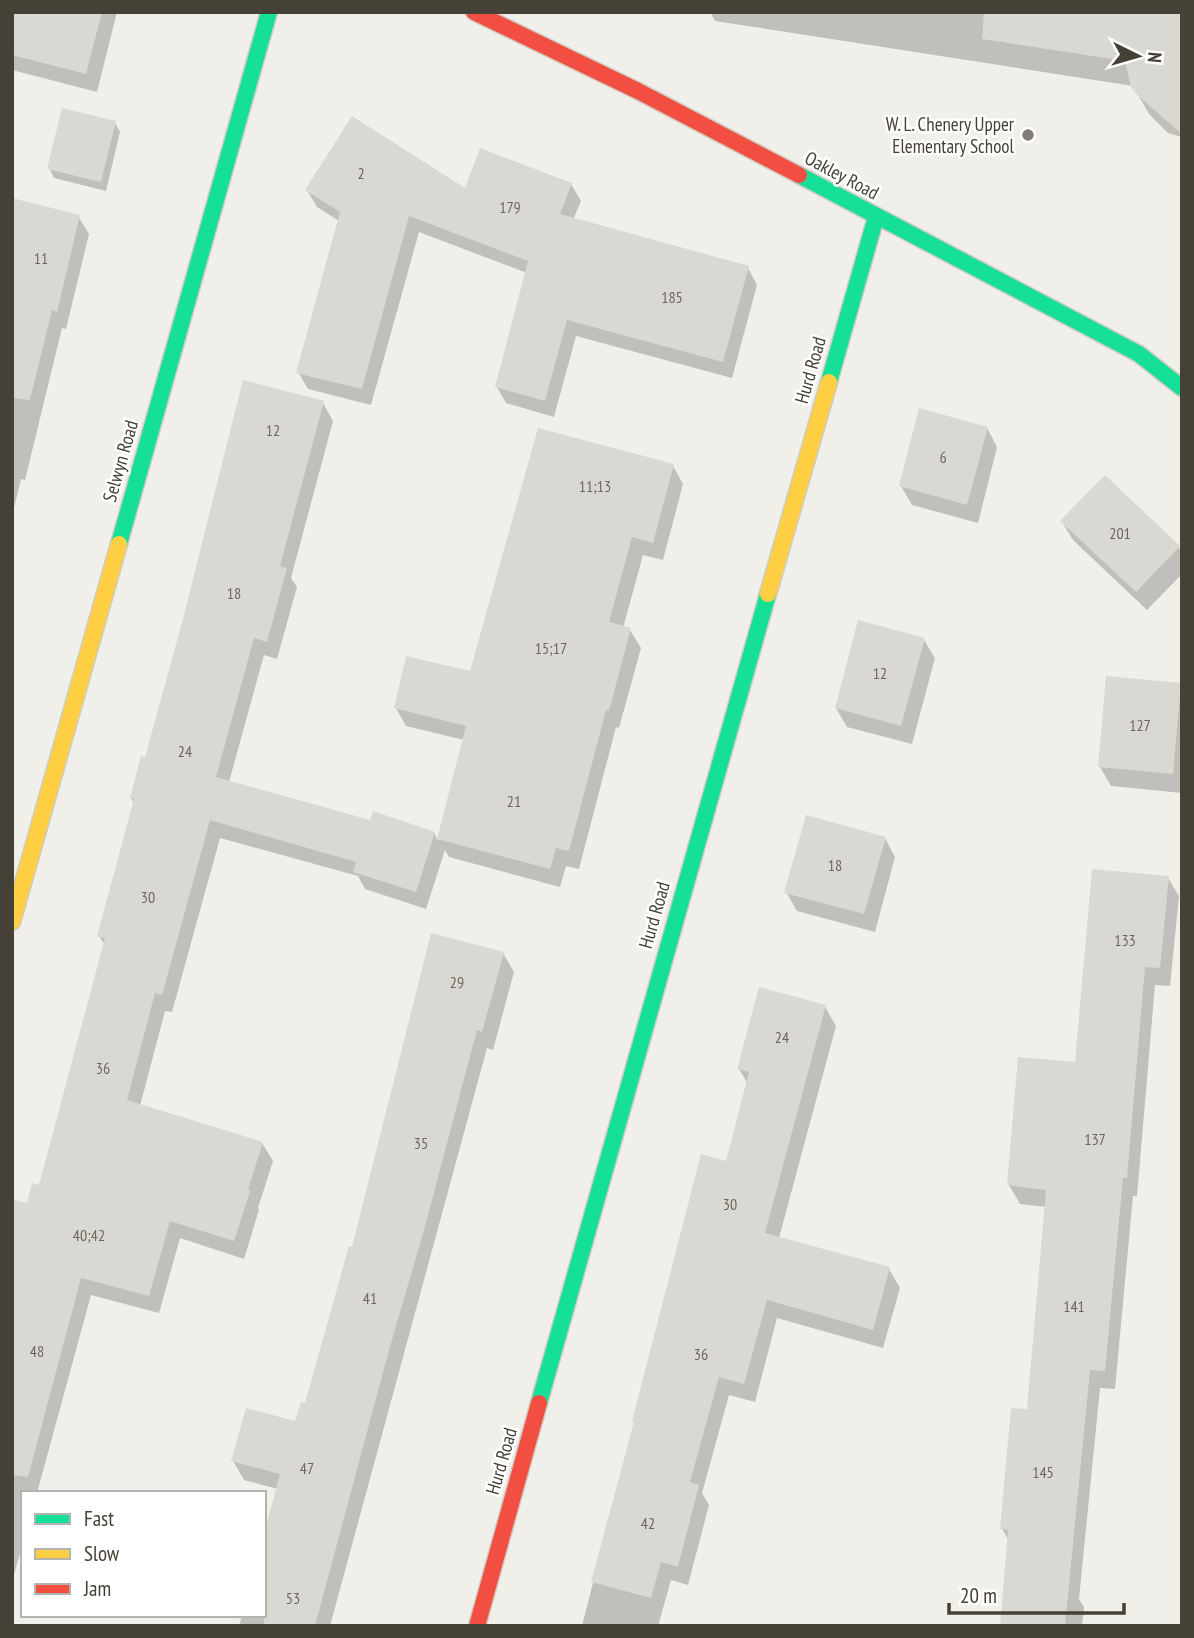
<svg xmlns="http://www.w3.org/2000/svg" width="1194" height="1638" viewBox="0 0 1194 1638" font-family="'PT Sans Narrow',sans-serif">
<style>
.shadow{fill:#0003}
.building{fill:#dad8d2}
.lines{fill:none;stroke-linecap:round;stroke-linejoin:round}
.fast-casing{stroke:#d0ccc1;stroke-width:19}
.slow-casing{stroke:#d0ccc1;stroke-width:19}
.jam-casing{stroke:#d0ccc1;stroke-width:19}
.fast{stroke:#16e098;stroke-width:16}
.slow{stroke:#ffcf43;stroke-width:16}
.jam{stroke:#f24e42;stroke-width:16}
.poi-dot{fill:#827e75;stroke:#fff;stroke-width:2.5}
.labels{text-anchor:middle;stroke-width:5;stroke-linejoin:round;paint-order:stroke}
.number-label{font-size:16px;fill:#6c685e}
.poi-label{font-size:19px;fill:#464136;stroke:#fff;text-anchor:end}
.street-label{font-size:19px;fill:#464136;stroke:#fff}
</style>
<rect width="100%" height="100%" fill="#f0efea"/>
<g class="shadow">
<path d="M 12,12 L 117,12 L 97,92 L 12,70 Z"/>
<path d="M 710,12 L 1182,12 L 1182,137 L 1168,133 L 1149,114 L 1133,86 L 715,21 Z"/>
<path d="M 115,123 L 120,132 L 106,191 L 54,178 L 49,168 Z"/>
<path d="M 571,184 L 581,201 L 573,220 L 748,268 L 757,285 L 732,378 L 576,336 L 554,417 L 506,403 L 497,387 L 527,273 L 419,232 L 371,405 L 308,389 L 298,372 L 339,221 L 317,207 L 307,190 L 466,190 Z"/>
<path d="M 12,200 L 78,216 L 89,234 L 66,329 L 62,328 L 25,480 L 21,479 L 12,516 Z"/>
<path d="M 323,403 L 333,421 L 291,578 L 297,587 L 277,659 L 264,655 L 229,782 L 371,822 L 434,833 L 438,841 L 464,740 L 406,726 L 396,708 L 472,674 L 673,466 L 683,484 L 663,560 L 643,555 L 623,628 L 630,630 L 641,648 L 619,728 L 616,727 L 579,869 L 566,866 L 560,887 L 449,857 L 445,850 L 426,909 L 365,889 L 358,876 L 220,838 L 172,1012 L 165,1011 L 140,1106 L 262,1143 L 273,1161 L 258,1208 L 259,1210 L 244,1259 L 180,1238 L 159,1313 L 91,1295 L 37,1493 L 23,1493 L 23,1543 L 12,1582 L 12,1201 L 28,1205 L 40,1187 L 105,945 L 99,936 L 134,803 L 131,798 L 146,759 Z"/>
<path d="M 987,428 L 997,447 L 978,523 L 912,505 L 901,486 Z"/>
<path d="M 1062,522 L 1178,547 L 1182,552 L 1182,574 L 1147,610 L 1073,540 Z"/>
<path d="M 924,640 L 935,658 L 912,744 L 847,727 L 836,708 Z"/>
<path d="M 1180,684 L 1182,793 L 1111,786 L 1100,767 Z"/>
<path d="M 885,838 L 895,857 L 875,932 L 797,911 L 786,892 Z"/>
<path d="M 1168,878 L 1179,896 L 1170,986 L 1155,985 L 1137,1196 L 1133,1196 L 1115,1389 L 1100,1388 L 1079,1599 L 1084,1607 L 1082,1626 L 1001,1626 L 1009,1541 L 1002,1529 L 1029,1411 L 1047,1207 L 1020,1204 L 1009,1185 L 1077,1064 Z"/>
<path d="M 503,953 L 514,972 L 493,1050 L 487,1048 L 330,1626 L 239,1626 L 242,1615 L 264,1615 L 278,1489 L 244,1480 L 233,1461 L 297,1423 L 306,1405 L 353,1249 Z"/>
<path d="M 825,1007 L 836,1026 L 779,1238 L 889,1269 L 900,1288 L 883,1348 L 777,1318 L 755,1402 L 729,1395 L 702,1493 L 709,1505 L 688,1585 L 671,1580 L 658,1626 L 582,1626 L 702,1156 L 727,1163 L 748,1084 L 739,1069 Z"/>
</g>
<g class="building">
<path d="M 12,12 L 102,12 L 86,74 L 12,55 Z"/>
<path d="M 984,12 L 1182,12 L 1182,134 L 1136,94 L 1131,87 L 1125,61 L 982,39 Z"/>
<path d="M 62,108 L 116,121 L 101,182 L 47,169 Z"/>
<path d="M 352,116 L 465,188 L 480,148 L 572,183 L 560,214 L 749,266 L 723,362 L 567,320 L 545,401 L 495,387 L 528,261 L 409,216 L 362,389 L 296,373 L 340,212 L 305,190 Z"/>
<path d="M 12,198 L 80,215 L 57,312 L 52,310 L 30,400 L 12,398 Z"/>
<path d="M 243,380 L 324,401 L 280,566 L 287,568 L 267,642 L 254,638 L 216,777 L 370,820 L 373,811 L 435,832 L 416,892 L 353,872 L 356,862 L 210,820 L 162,995 L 155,993 L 127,1100 L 263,1142 L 248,1190 L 250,1191 L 234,1241 L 170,1221 L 149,1296 L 81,1278 L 28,1477 L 12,1475 L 12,1199 L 27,1203 L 32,1183 L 39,1185 L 105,938 L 97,936 L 134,799 L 130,798 L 141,756 L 145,757 L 183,619 Z"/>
<path d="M 919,408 L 988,427 L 967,505 L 899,486 Z"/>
<path d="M 538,428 L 674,464 L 653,543 L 632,537 L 609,622 L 631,628 L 609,711 L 606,710 L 569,851 L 556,848 L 550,869 L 437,839 L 466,726 L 394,708 L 406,656 L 470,671 Z"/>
<path d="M 1105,475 L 1180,546 L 1136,592 L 1060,521 Z"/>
<path d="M 858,620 L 925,638 L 901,726 L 835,708 Z"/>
<path d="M 1106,676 L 1181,683 L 1173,774 L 1098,767 Z"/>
<path d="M 806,815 L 886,837 L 864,914 L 784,893 Z"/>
<path d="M 1092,869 L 1169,876 L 1160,968 L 1145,967 L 1127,1178 L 1123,1178 L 1105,1371 L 1090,1370 L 1065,1626 L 1000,1626 L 1008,1530 L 1000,1529 L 1011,1408 L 1027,1409 L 1046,1190 L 1007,1185 L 1018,1057 L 1075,1062 Z"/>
<path d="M 431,933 L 504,952 L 482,1032 L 477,1030 L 424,1230 L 389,1350 L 315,1626 L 264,1626 L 264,1534 L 280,1474 L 231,1461 L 246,1408 L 295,1421 L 301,1402 L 305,1403 L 349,1246 L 352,1247 Z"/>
<path d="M 759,987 L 826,1005 L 765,1233 L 890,1267 L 873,1330 L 767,1300 L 744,1384 L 719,1377 L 690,1482 L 699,1485 L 678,1567 L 661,1562 L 651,1598 L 591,1582 L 634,1422 L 632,1421 L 701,1154 L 726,1161 L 749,1072 L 737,1069 Z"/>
</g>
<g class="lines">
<defs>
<g id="fast">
<path d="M 799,175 L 1139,354 L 1182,388"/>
<path d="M 829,382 L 876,217"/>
<path d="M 119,544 L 269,12"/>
<path d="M 539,1403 L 768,594"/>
</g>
<g id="slow">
<path d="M 768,594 L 829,382"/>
<path d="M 12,922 L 119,544"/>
</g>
<g id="jam">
<path d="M 474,12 L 638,91 L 799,175"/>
<path d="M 477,1626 L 539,1403"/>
</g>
</defs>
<use href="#fast" class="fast-casing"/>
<use href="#slow" class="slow-casing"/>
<use href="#jam" class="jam-casing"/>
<use href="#fast" class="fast"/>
<use href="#slow" class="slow"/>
<use href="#jam" class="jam"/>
</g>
<circle class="poi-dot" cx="1028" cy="135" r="7"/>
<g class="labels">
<g class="number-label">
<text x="361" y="179">2</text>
<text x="510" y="213">179</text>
<text x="41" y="264">11</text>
<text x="672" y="303">185</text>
<text x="273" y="436">12</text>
<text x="943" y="463">6</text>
<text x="595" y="492">11;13</text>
<text x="1120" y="539">201</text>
<text x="234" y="599">18</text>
<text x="551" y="654">15;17</text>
<text x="880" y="679">12</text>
<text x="1140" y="731">127</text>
<text x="185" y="757">24</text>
<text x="514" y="807">21</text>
<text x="835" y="871">18</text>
<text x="148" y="903">30</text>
<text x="1125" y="946">133</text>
<text x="457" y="988">29</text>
<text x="782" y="1043">24</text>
<text x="103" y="1074">36</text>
<text x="1095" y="1145">137</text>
<text x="421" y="1149">35</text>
<text x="730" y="1210">30</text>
<text x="89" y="1241">40;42</text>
<text x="370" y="1304">41</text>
<text x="1074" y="1312">141</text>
<text x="37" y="1357">48</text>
<text x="701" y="1360">36</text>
<text x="307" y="1474">47</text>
<text x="1043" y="1478">145</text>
<text x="648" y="1529">42</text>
<text x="293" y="1604">53</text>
</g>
<g class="poi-label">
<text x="1014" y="131">W. L. Chenery Upper<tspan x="1014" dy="22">Elementary School</tspan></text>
</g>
<g class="street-label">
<text transform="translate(842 175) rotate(28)" y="7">Oakley Road</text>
<text transform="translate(810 370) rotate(-74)" y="7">Hurd Road</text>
<text transform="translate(120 461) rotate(-74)" y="7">Selwyn Road</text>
<text transform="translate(654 915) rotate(-74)" y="7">Hurd Road</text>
<text transform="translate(501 1461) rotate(-74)" y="7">Hurd Road</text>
</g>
</g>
<rect width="1194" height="1638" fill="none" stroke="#464136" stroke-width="28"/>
<rect x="21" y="1491" width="245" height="126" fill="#ffffff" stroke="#b5b3af" stroke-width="2"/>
<rect x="35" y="1514" width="35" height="10" fill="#16e098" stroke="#b5b3af" stroke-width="2"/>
<text x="84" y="1526" font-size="21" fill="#464136">Fast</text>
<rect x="35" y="1549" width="35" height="10" fill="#ffcf43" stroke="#b5b3af" stroke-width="2"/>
<text x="84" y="1561" font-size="21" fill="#464136">Slow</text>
<rect x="35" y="1584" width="35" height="10" fill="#f24e42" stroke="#b5b3af" stroke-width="2"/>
<text x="84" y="1596" font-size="21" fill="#464136">Jam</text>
<g transform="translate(1138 56) rotate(95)" stroke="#ffffff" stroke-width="5" paint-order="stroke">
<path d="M0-5L12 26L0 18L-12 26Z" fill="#464136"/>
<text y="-10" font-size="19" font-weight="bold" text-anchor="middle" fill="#464136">N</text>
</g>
<path d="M949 1603v10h175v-10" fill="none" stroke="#464136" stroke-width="3.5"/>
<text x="960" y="1603" font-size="21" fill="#464136" stroke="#ffffff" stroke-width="5" paint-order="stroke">20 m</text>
</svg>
